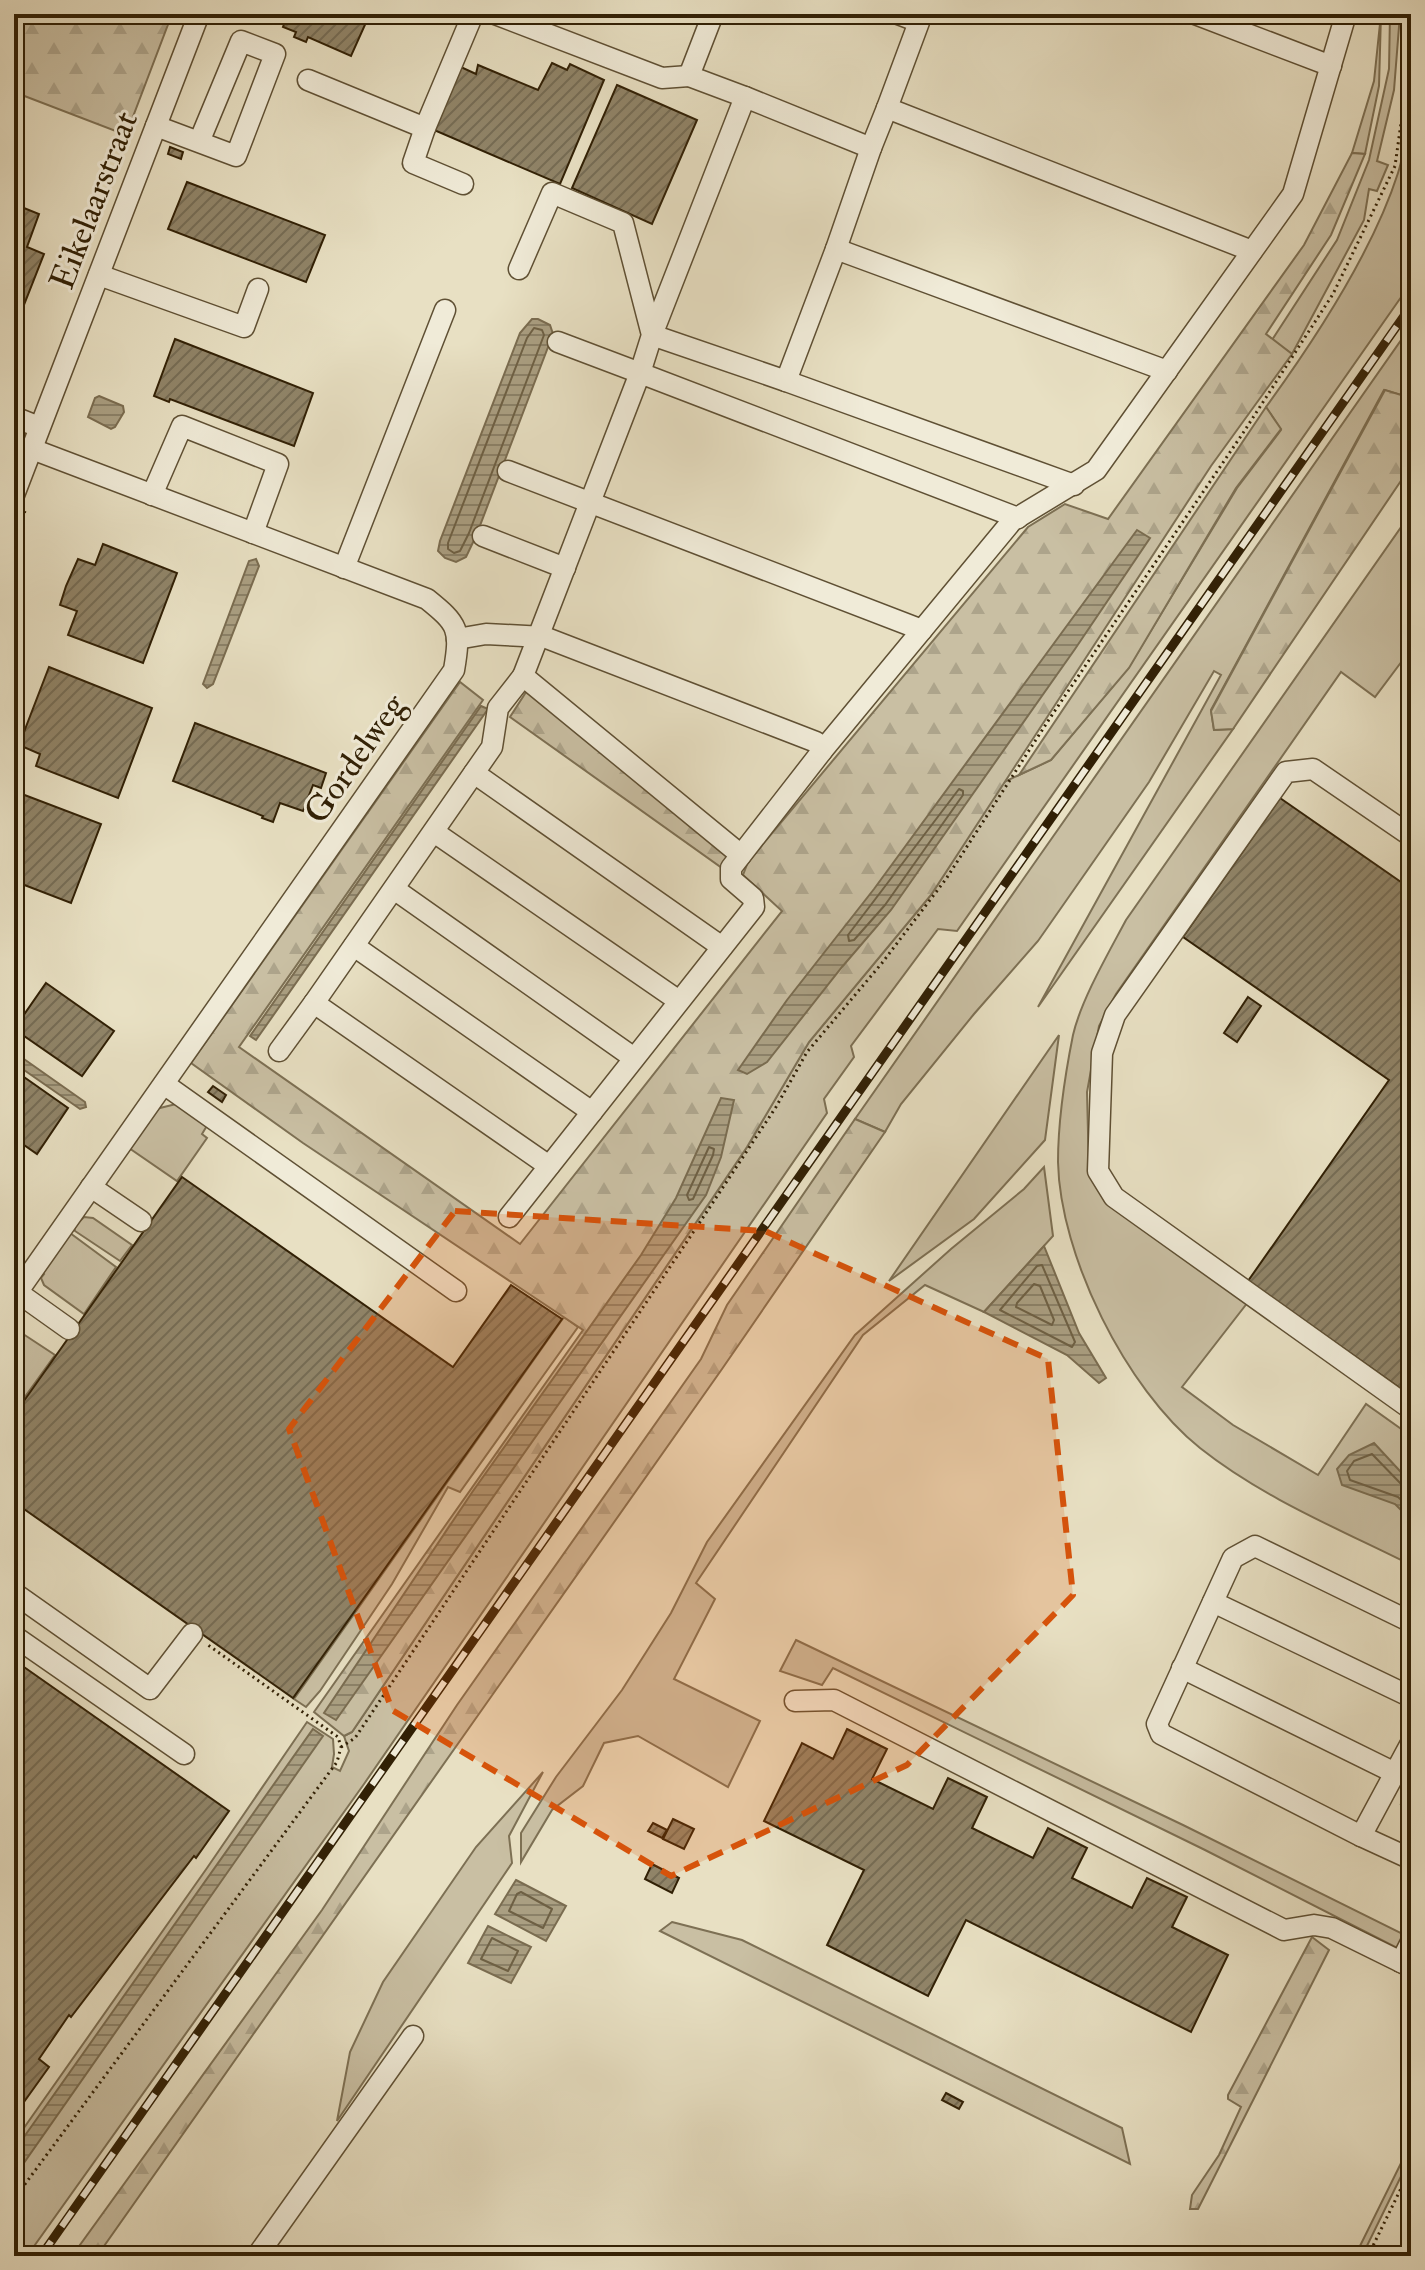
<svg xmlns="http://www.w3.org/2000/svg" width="1425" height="2270" viewBox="0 0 1425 2270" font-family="'IM FELL Double Pica',serif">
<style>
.grass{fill:#c9bfa3;stroke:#7d7054;stroke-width:2}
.forest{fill:url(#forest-firs);stroke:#7d7054;stroke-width:2}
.water{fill:url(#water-rules);stroke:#7a6c50;stroke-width:2}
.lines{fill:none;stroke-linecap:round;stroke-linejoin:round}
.shore{stroke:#6e6044;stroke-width:2}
.building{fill:url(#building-hatch);stroke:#312005;stroke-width:2}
.minor-casing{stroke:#5f5034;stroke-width:23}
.path{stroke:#312005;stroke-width:3;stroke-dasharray:2 4;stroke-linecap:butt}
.minor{stroke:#f0ebd8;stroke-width:20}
.rail-casing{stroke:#312005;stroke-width:9}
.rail{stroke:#f0ebd8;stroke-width:6;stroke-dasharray:18;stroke-linecap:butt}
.marked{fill:#d6530b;fill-opacity:0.2;stroke:#d6530b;stroke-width:6;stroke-dasharray:16 10;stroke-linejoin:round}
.labels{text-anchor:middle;stroke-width:6;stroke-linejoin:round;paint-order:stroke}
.street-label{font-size:34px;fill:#312005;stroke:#f0ebd8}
</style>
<defs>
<pattern id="forest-firs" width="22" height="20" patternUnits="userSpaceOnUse" patternTransform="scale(2)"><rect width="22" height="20" fill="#c9bfa3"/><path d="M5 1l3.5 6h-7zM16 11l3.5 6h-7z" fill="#ada48b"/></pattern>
<pattern id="water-rules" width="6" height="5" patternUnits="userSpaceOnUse" patternTransform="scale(2)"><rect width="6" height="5" fill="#aa9f82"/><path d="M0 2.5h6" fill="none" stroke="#8b8168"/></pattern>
<pattern id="building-hatch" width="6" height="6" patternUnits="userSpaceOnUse" patternTransform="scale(2)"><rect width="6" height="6" fill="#908468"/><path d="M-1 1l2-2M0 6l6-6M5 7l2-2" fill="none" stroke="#766c54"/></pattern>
</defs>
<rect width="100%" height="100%" fill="#e8e0c3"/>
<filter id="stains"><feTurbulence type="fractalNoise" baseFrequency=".0025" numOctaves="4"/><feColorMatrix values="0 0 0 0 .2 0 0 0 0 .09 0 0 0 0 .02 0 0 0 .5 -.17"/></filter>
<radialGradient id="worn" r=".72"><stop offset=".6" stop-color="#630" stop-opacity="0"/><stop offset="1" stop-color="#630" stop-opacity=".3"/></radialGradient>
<g class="grass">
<path d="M 1381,14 L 1379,86 L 1365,154 L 1352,153 L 1374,81 Z"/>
<path d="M 1390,14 L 1400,14 L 1394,90 L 1377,161 L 1388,165 L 1377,191 L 1369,189 L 1364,220 L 1292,354 L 1272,340 L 1337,240 L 1369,160 L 1389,69 Z"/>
<path d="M 1411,95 L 1411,283 L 957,931 L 938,929 L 851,1046 L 854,1057 L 824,1099 L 827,1113 L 364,1784 L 27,2256 L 14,2256 L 14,2142 L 207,1868 L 307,1722 L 333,1739 L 334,1754 L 332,1767 L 340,1771 L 349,1751 L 344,1736 L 352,1732 L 747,1147 L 809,1042 L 931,895 L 1004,782 L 1051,760 L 1129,667 L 1237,488 L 1281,430 L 1266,407 C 1314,341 1373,251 1398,173 C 1406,149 1407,120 1411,95 Z"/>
<path d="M 1411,326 L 1411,398 L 1384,390 L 1211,710 L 1214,730 L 1233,729 L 1038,1007 L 1221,675 L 1214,671 L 1149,782 L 1038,941 L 974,1014 L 901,1104 L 885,1132 L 855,1119 Z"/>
<path d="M 1411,513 L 1411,649 L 1375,697 L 1341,672 L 1116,994 L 1099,1026 L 1087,1092 L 1089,1172 L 1104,1200 L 1248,1302 L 1182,1387 L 1233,1425 L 1318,1475 L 1366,1404 L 1411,1436 L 1411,1565 C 1339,1529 1263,1498 1200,1448 C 1126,1389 1060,1256 1058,1162 C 1058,1121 1065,1075 1073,1035 C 1081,1000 1109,952 1126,920 Z"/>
<path d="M 1059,1035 L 1045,1140 L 974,1219 L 889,1281 Z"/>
<path d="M 180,1103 L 208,1124 L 202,1134 L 207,1138 L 177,1181 L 129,1148 L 156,1109 Z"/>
<path d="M 1044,1167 L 1053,1236 L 984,1312 L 925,1285 L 863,1335 L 696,1583 L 715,1599 L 674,1679 L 760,1721 L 728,1787 L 638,1736 L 604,1743 L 583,1786 L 552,1810 L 521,1862 L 521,1833 L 556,1777 L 622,1690 L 671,1613 L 707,1542 L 855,1335 L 951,1249 L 1024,1189 Z"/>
<path d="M 84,1217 L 93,1218 L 132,1245 L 120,1261 L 75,1231 L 74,1227 Z"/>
<path d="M 70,1233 L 116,1267 L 84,1314 L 44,1285 L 41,1278 L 44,1274 L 42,1272 Z"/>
<path d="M 564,1317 L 578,1327 L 460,1492 L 448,1487 L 392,1584 L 320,1691 L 306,1707 L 294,1699 Z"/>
<path d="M 14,1328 L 55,1355 L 14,1412 Z"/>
<path d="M 796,1640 L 1183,1825 L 1411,1938 L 1411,1955 L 1205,1850 L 833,1668 L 822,1685 L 780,1671 Z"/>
<path d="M 543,1772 L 509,1836 L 512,1863 L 337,2121 L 350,2052 L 383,1982 L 476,1847 Z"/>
<path d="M 672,1922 L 742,1940 L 1122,2128 L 1130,2164 L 660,1931 Z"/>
<path d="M 1411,2143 L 1411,2156 L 1362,2256 L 1355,2256 Z"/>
</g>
<g class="forest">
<path d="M 14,14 L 172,14 L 126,135 L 14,92 Z"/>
<path d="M 1352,153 L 1365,154 L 1331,235 L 1266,334 L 1292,354 L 1211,466 L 931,895 L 809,1042 L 747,1147 L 352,1732 L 344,1736 L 314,1712 L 583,1330 L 303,1143 L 191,1063 L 460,682 L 483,700 L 239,1047 L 520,1244 L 782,911 L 743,875 L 748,862 L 1028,527 L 1065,504 L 1108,519 L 1304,245 Z"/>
<path d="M 1385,390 L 1411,398 L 1411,466 L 1233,729 L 1214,730 L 1211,711 Z"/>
<path d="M 1266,407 L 1281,429 L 1236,488 L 1129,668 L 1051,760 L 1019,775 Z"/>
<path d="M 528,689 L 729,858 L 722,868 L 510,717 Z"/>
<path d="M 855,1119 L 885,1132 L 722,1369 L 97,2256 L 72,2256 L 322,1910 L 457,1705 L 701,1359 L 727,1305 Z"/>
<path d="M 1312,1937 L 1329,1950 L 1198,2209 L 1190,2209 L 1192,2195 L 1219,2155 L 1241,2107 L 1228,2099 L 1228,2095 Z"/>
</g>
<g class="water">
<path d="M 532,319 L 538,319 L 550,325 L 553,334 L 476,536 L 466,557 L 456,562 L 445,558 L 438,551 L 440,541 L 520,333 Z"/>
<path d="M 99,396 L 123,406 L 124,412 L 115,427 L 111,429 L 88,417 L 95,398 Z"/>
<path d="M 1137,530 L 1150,538 L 1075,649 L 891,910 L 842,967 L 767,1062 L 747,1074 L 738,1070 L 787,1000 L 874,889 Z"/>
<path d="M 256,559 L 259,566 L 213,684 L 207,688 L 203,684 L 249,561 Z"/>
<path d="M 481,706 L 488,709 L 256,1040 L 250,1036 Z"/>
<path d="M 14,1052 L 85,1102 L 86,1107 L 80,1109 L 14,1063 Z"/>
<path d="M 721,1098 L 734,1100 L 721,1157 L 706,1195 L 336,1720 L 324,1713 L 473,1491 L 641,1255 L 676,1198 Z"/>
<path d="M 1044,1246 L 1079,1333 L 1106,1378 L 1099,1383 L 1067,1355 L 984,1312 Z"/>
<path d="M 1374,1443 L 1411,1483 L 1411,1520 L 1395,1504 L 1342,1485 L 1337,1469 L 1349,1455 Z"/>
<path d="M 313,1729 L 323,1736 L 14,2177 L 14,2151 Z"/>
<path d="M 516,1880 L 566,1906 L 546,1941 L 495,1914 Z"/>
<path d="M 488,1926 L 531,1947 L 511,1983 L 468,1963 Z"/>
</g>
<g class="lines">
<g class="shore">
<path d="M 534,328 L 542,330 L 544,335 L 469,533 L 460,551 L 454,553 L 448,549 L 448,543 L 527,338 Z"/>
<path d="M 959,789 L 963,791 L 963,795 L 885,905 L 854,940 L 849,941 L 848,935 Z"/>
<path d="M 709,1147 L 714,1149 L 713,1155 L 693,1199 L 689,1200 L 687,1195 Z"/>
<path d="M 1042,1265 L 1075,1342 L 1072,1347 L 1000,1310 L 1037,1266 Z"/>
<path d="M 1034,1284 L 1040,1286 L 1054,1320 L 1052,1325 L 1016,1307 L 1017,1303 Z"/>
<path d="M 1411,1488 L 1403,1486 L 1372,1454 L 1354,1461 L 1347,1471 L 1350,1480 L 1398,1497 L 1411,1509"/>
<path d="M 521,1892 L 552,1909 L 543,1928 L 509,1911 L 517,1894 Z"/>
<path d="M 492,1938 L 518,1951 L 508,1971 L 481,1959 Z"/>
</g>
</g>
<g class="building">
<path d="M 288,14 L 358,14 L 368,18 L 351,56 L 308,37 L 306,42 L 294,37 L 296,32 L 283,27 Z"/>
<path d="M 552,63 L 567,70 L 570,64 L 604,80 L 560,184 L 434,130 L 461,67 L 476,74 L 478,65 L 538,90 Z"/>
<path d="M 617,85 L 697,120 L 652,224 L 572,188 Z"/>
<path d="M 170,147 L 183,152 L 181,159 L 168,154 Z"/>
<path d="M 187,182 L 325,235 L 306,282 L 168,229 Z"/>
<path d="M 14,204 L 39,214 L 27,247 L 44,254 L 20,315 L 14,313 Z"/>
<path d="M 175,339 L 313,393 L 294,446 L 170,399 L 169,402 L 154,396 Z"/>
<path d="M 103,544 L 177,573 L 143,663 L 68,635 L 77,611 L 60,605 L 66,586 L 78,559 L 95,565 Z"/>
<path d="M 49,667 L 152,708 L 118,798 L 36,766 L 40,754 L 19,745 Z"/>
<path d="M 195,723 L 326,773 L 321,788 L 313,785 L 303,811 L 280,803 L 273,822 L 262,818 L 263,816 L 173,781 Z"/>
<path d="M 14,791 L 101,824 L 71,903 L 14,881 Z"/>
<path d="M 1280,798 L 1411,889 L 1411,1396 L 1248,1281 L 1389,1080 L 1183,937 Z"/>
<path d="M 46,983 L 114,1031 L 82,1076 L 14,1029 Z"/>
<path d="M 1248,997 L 1261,1006 L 1237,1042 L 1224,1033 Z"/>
<path d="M 14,1070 L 68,1108 L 37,1154 L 14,1138 Z"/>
<path d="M 213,1086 L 226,1095 L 222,1102 L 208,1092 Z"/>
<path d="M 182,1177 L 453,1367 L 511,1285 L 562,1319 L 293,1698 L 14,1502 L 14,1415 Z"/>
<path d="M 14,1660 L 229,1811 L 196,1858 L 194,1856 L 71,2017 L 69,2015 L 39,2059 L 49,2067 L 19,2109 L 16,2107 L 14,2111 Z"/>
<path d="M 847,1729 L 887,1749 L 872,1779 L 933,1809 L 948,1778 L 987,1797 L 972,1828 L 1033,1858 L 1048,1828 L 1087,1848 L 1072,1878 L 1132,1908 L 1147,1878 L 1187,1897 L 1172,1927 L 1228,1955 L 1191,2032 L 966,1920 L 928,1996 L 827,1945 L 864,1870 L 764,1821 L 802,1743 L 833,1759 Z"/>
<path d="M 1411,1784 L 1411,1809 L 1401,1804 Z"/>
<path d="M 673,1819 L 694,1829 L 684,1849 L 663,1839 Z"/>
<path d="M 653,1823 L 667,1830 L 662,1838 L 648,1831 Z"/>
<path d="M 652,1864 L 679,1878 L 672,1893 L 645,1879 Z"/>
<path d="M 946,2093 L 963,2102 L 959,2109 L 942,2100 Z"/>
</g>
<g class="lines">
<defs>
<g id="minor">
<path d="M 495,14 L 662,78 L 689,76"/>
<path d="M 713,14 L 689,76 L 745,97"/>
<path d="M 898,14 L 919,22 L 887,108 L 1252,251"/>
<path d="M 1195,14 L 1331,66"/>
<path d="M 308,80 L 425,128 L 473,14"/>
<path d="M 156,126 L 236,156 L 275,54 L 241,41 L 199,142"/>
<path d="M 425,128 L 413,163 L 463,184"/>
<path d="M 836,249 L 871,148"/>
<path d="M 519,269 L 552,193 L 623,223 L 652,335 L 640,373 L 558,342"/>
<path d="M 99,275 L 244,327 L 258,289"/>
<path d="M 786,381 L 652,335 L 745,97 L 871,148 L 887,108"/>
<path d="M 14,417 L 39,427"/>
<path d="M 508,471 L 922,630"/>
<path d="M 1074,485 L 786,381 L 836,249 L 1167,371"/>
<path d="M 14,495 L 199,14"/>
<path d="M 152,495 L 182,426 L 278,464 L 253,533"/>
<path d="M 483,536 L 565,568"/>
<path d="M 344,568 L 445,310"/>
<path d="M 457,639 L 486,634 L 544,637 L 816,742 L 822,751 L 731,868 L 731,879 L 753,898 L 754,907 L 509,1217"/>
<path d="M 523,676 L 498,708 L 492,747 L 314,1003 L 549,1166"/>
<path d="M 822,751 L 1012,521 L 1096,470 L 1293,194 L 1346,14"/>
<path d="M 474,773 L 722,947"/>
<path d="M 434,832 L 679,1001"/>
<path d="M 1411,836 L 1313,769 L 1286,772 L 1115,1015 L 1102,1053 L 1098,1171 L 1114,1197 L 1411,1409"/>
<path d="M 741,855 L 523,676 L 640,373 L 1018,518"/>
<path d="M 394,889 L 634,1058"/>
<path d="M 354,946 L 592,1112"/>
<path d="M 279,1051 L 314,1003"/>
<path d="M 164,1084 L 456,1291"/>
<path d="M 91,1187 L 141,1221"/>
<path d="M 17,1292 L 69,1329"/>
<path d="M 14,1297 L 454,670 C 461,629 458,624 427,599 L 32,449"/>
<path d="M 14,1593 L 150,1689 L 192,1634"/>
<path d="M 1213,1602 L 1411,1697"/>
<path d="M 14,1636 L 184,1754"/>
<path d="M 1182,1668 L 1395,1773"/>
<path d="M 795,1701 L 834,1700 L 1284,1930 L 1314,1925 L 1332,1928 L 1411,1967"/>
<path d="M 1411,1743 L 1361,1836 L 1411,1859"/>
<path d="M 1361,1836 L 1161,1734 L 1157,1724 L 1233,1558 L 1255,1546 L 1411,1622"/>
<path d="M 1401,1962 L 1411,1942"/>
<path d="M 257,2256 L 413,2036"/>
</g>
</defs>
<use href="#minor" class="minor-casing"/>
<g class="path">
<path d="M 14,541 L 25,511"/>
<path d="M 341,1747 L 355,1738 L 696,1228 L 776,1107 L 807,1052 L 882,963 L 946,879 L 1050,718 L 1243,433 L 1333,294 L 1395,166 L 1411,52"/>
<path d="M 14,2199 L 337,1762 L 341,1747 L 338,1737 L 208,1645"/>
<path d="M 1368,2256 L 1411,2168"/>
</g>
<use href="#minor" class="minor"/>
<defs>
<path id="rail" d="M 41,2256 L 1411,306"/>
</defs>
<use href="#rail" class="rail-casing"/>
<use href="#rail" class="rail"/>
</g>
<path class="marked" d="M 455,1211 L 765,1231 L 1048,1359 L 1073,1595 L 907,1765 L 671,1876 L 392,1710 L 289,1429 Z"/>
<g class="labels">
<g class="street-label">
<text transform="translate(93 200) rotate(-69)" y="12">Eikelaarstraat</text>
<text transform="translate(354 758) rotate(-55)" y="12">Gordelweg</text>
</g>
</g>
<rect width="1425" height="2270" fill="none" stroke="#e8e0c3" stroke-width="48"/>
<rect x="16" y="16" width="1393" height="2238" fill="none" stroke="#312005" stroke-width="4"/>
<rect x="24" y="24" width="1377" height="2222" fill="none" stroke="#312005" stroke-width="2"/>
<rect width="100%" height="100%" filter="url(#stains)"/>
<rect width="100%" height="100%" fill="url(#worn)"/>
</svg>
